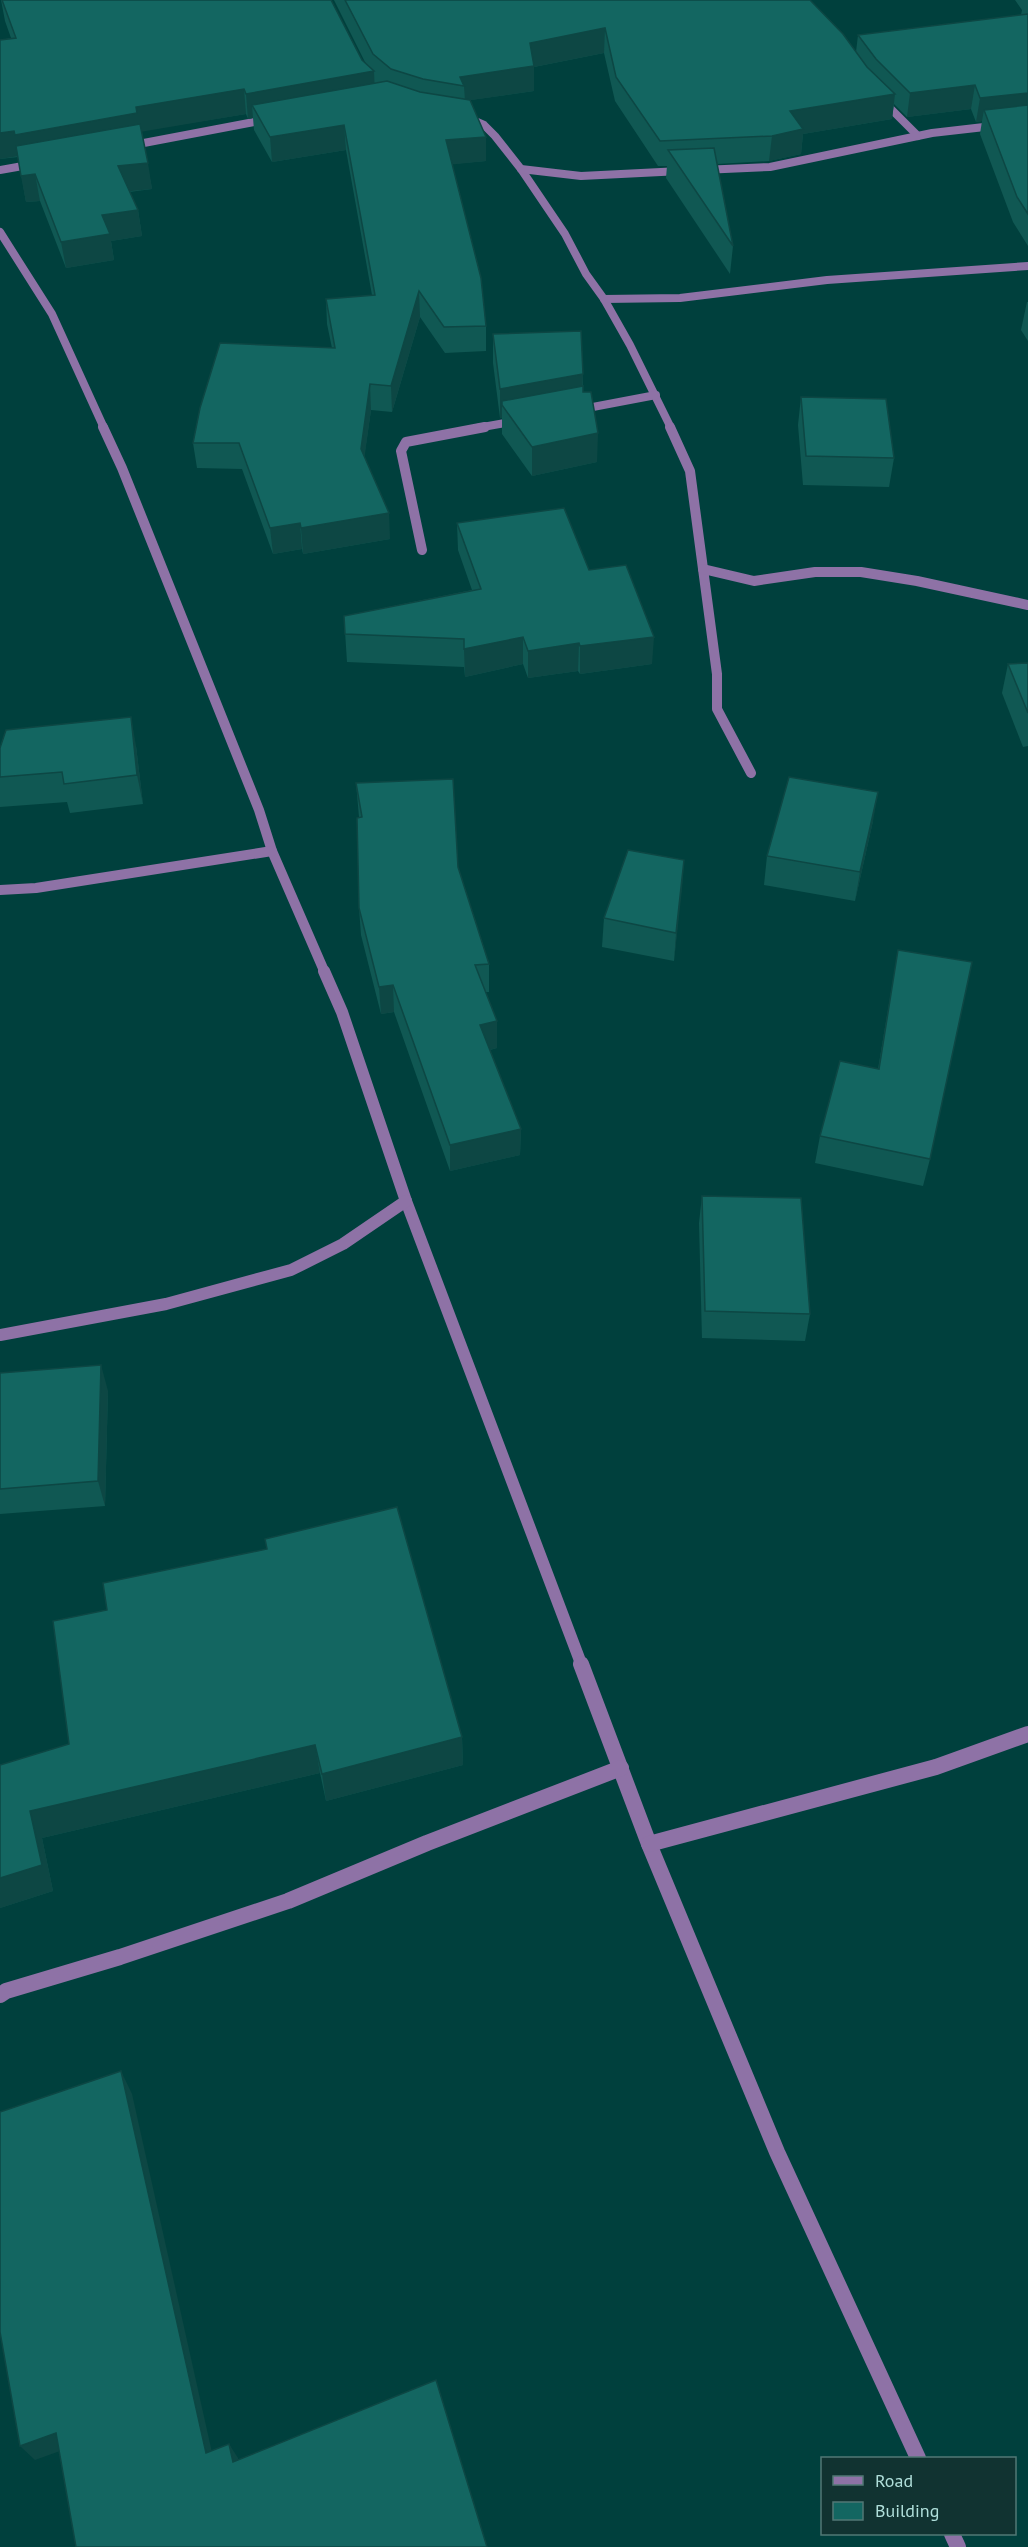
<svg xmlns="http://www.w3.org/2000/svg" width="1028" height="2547" viewBox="0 0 1028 2547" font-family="'PT Sans',sans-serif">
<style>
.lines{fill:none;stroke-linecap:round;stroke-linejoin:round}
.minor-far3{stroke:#8e72a6;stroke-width:8}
.minor-far2{stroke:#8e72a6;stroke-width:10}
.minor-far1{stroke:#8e72a6;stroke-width:12}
.minor{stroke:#8e72a6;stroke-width:16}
.wall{fill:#105853}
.shaded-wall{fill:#0d4744}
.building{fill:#136661;stroke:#0d4744;stroke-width:1.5}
</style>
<rect width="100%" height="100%" fill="#00403d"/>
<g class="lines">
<g class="minor-far3">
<path d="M 882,100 L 918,136"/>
<path d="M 466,117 L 484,125 L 495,136 L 521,169 L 565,234 L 586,274 L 604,299 L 630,345 L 671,428"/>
<path d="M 128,146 L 270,119"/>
<path d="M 521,169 L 581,176 L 681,171"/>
<path d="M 0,170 L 34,164"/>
<path d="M 702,170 L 770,167 L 932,133 L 1028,122"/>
<path d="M 0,232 L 52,314 L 104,428"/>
<path d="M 604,299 L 680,298 L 827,280 L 1028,266"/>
<path d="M 577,410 L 656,395"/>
<path d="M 477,428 L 516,421"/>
</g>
<g class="minor-far2">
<path d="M 103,427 L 122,468 L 259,810 L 272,851 L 325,973"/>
<path d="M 670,427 L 690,471 L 717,674 L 717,709 L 751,773"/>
<path d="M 422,550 L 401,451 L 406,442 L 485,427"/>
<path d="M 703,569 L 754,581 L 815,572 L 861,572 L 917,581 L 1028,605"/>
<path d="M 0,890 L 36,888 L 272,851"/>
</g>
<g class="minor-far1">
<path d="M 324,971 L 342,1012 L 406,1201 L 582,1666"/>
<path d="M 0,1335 L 166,1304 L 291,1270 L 343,1244 L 406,1201"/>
</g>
<g class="minor">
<path d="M 581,1664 L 649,1844 L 777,2152 L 918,2458"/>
<path d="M 649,1844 L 936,1767 L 1028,1734"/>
<path d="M 0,1995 L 6,1991 L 120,1957 L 288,1901 L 427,1843 L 621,1768"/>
<path d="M 952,2534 L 958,2547"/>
</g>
</g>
<g class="wall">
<path d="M 1,0 L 331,0 L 362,60 L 366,64 L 334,0 L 810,0 L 856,52 L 858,35 L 1021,15 L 1022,10 L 1015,0 L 1028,0 L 1028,246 L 1013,222 L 980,134 L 982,121 L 976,122 L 971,109 L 907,117 L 894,104 L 892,119 L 803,134 L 801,154 L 769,161 L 717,164 L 733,246 L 730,274 L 666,178 L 667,166 L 658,166 L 615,101 L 604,53 L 534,67 L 534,91 L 470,100 L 486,161 L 452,164 L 486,326 L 486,351 L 445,353 L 420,317 L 392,412 L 371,410 L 364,458 L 390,539 L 303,554 L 302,549 L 273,554 L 242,469 L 197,468 L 193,443 L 332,348 L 327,324 L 326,299 L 372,295 L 346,150 L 272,162 L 254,130 L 253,118 L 248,119 L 246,114 L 141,131 L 152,189 L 129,192 L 138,210 L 142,236 L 111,241 L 114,260 L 66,268 L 40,201 L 26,202 L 18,157 L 0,159 L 0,40 L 11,38 L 5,21 Z"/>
<path d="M 1027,302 L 1028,302 L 1028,341 L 1021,330 Z"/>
<path d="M 493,334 L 583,374 L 583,392 L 597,462 L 532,476 L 502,434 L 502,418 L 500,418 L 493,363 Z"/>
<path d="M 801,397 L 894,458 L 889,487 L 803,485 L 798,425 Z"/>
<path d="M 457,523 L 589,570 L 652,664 L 580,674 L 578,671 L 528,678 L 523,664 L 465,677 L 464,667 L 347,662 L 344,616 L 472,590 L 458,550 Z"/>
<path d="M 1028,663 L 1028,746 L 1023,747 L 1002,693 L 1008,664 Z"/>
<path d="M 136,746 L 143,804 L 70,813 L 67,802 L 0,807 L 0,748 Z"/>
<path d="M 356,783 L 458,867 L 489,964 L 489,992 L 485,992 L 497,1021 L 497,1048 L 490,1050 L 521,1129 L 520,1155 L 450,1171 L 394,1012 L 381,1014 L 361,935 L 359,908 L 359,817 Z"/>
<path d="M 873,821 L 855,901 L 764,885 L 767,856 Z"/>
<path d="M 684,860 L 674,961 L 602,947 L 604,918 Z"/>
<path d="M 898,950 L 930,1159 L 923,1186 L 815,1163 L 820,1136 L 878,1069 Z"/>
<path d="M 702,1196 L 810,1314 L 805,1341 L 702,1338 L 699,1223 Z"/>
<path d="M 0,1373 L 108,1391 L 105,1506 L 0,1514 Z"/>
<path d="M 265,1539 L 462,1737 L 463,1765 L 326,1801 L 320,1773 L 42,1838 L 53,1891 L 0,1908 L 0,1765 L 69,1744 L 107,1610 L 267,1550 Z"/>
</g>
<g class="shaded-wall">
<path d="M 605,28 L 604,53 L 534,67 L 534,91 L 465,101 L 464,86 L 460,77 L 530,43 Z"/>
<path d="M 374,71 L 375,95 L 252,105 L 253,118 L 248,119 L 246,94 Z"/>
<path d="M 975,85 L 971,109 L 907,117 L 910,93 Z"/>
<path d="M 244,89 L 246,114 L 140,132 L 19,156 L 0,159 L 0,133 L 136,107 Z"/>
<path d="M 1028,93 L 1028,112 L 984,110 L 982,121 L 976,122 L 980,98 Z"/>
<path d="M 895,94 L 892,119 L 803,134 L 801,154 L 769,161 L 772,136 L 790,111 Z"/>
<path d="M 344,125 L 346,150 L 272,162 L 270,137 Z"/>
<path d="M 486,137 L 486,161 L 447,165 L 446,140 Z"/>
<path d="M 148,163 L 152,189 L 121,192 L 118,166 Z"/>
<path d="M 35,174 L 40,201 L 26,202 L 21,176 Z"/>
<path d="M 138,210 L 142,236 L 111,241 L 114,260 L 66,268 L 61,242 L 102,215 Z"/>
<path d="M 419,291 L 420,317 L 392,412 L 391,386 Z"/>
<path d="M 583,374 L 582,403 L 502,401 L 502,418 L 500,418 L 500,389 Z"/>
<path d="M 370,384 L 371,410 L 362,475 L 361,449 Z"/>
<path d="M 598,433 L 597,462 L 532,476 L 532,447 Z"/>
<path d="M 389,513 L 390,539 L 303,554 L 301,528 Z"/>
<path d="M 300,523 L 302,549 L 273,554 L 270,528 Z"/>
<path d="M 523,637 L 523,664 L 465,677 L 464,649 Z"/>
<path d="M 654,637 L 652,664 L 580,674 L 580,646 Z"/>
<path d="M 579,643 L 578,671 L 528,678 L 528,651 Z"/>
<path d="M 131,717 L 136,746 L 143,804 L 137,775 Z"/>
<path d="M 878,792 L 873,821 L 855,901 L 860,872 Z"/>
<path d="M 684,860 L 682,889 L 674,961 L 676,933 Z"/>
<path d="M 393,985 L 394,1012 L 381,1014 L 379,987 Z"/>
<path d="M 497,1021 L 497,1048 L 481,1052 L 480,1025 Z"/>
<path d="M 521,1129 L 520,1155 L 450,1171 L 450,1145 Z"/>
<path d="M 101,1365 L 108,1391 L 105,1506 L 98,1481 Z"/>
<path d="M 462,1737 L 463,1765 L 326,1801 L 322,1774 Z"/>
<path d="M 315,1745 L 320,1773 L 42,1838 L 53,1891 L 0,1908 L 0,1878 L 30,1811 Z"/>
<path d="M 121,2071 L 132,2094 L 215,2466 L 206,2453 Z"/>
<path d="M 56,2433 L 71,2447 L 35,2460 L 20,2446 Z"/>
<path d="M 229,2444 L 238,2458 L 242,2475 L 233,2462 Z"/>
</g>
<g class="building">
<path d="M 2,0 L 331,0 L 362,60 L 374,71 L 246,94 L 244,89 L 136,107 L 137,113 L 15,135 L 14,131 L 0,133 L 0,40 L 16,38 Z"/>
<path d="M 345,0 L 810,0 L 843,34 L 867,67 L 895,94 L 790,111 L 803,129 L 772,136 L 660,141 L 616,77 L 605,28 L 530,43 L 534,66 L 460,77 L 464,86 L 423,79 L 391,69 L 373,54 Z"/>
<path d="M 1028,14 L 1028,93 L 980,98 L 975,85 L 910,93 L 876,59 L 858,35 Z"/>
<path d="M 387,81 L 420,92 L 470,100 L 486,137 L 446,140 L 481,278 L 486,326 L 444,327 L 419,291 L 391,386 L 370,384 L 361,449 L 389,513 L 301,528 L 300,523 L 270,528 L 239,443 L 193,443 L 200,408 L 220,343 L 335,348 L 326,299 L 375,295 L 344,125 L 270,137 L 252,105 Z"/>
<path d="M 1028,105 L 1028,214 L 1017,197 L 984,110 Z"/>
<path d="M 140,124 L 148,163 L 118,166 L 138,210 L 102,215 L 110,234 L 61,242 L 35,174 L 21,176 L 16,146 Z"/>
<path d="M 714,148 L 733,246 L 668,150 Z"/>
<path d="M 581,331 L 583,374 L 500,389 L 493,334 Z"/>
<path d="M 583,386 L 583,392 L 591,392 L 598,433 L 532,447 L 502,405 L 502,401 Z"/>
<path d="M 801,397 L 886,399 L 894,458 L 806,456 Z"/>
<path d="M 564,508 L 589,570 L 626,565 L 654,637 L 580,646 L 579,643 L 528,651 L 523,637 L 464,649 L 464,639 L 345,634 L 344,616 L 481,589 L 457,523 Z"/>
<path d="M 1028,663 L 1028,713 L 1008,664 Z"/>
<path d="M 131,717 L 137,775 L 64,784 L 62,772 L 0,777 L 0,748 L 6,730 Z"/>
<path d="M 789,777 L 878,792 L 860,872 L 767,856 Z"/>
<path d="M 453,779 L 458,867 L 489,964 L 475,965 L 497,1021 L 480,1025 L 521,1129 L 450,1145 L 393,985 L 379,987 L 359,908 L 357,818 L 362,817 L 356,783 Z"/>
<path d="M 628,850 L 684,860 L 676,933 L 604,918 Z"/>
<path d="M 898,950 L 972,962 L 930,1159 L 820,1136 L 840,1061 L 879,1069 Z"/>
<path d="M 702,1196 L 801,1198 L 810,1314 L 705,1311 Z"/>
<path d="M 101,1365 L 98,1481 L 0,1489 L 0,1373 Z"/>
<path d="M 397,1507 L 462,1737 L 322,1774 L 315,1745 L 30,1811 L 42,1865 L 0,1878 L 0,1765 L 69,1744 L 53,1621 L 107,1610 L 103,1583 L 267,1549 L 265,1539 Z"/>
<path d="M 121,2071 L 206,2453 L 229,2444 L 233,2462 L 436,2380 L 487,2547 L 76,2547 L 56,2433 L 20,2446 L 0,2332 L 0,2112 Z"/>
</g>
<rect x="821" y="2457" width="195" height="78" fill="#113331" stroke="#517875" stroke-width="1.5"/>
<rect x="833" y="2476" width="30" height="9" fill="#8e72a6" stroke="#517875" stroke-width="1.5"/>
<text x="875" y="2487" font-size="18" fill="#b0dfda">Road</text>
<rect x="833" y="2502" width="30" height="18" fill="#136661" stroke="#517875" stroke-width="1.5"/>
<text x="875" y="2517" font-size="18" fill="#b0dfda">Building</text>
</svg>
